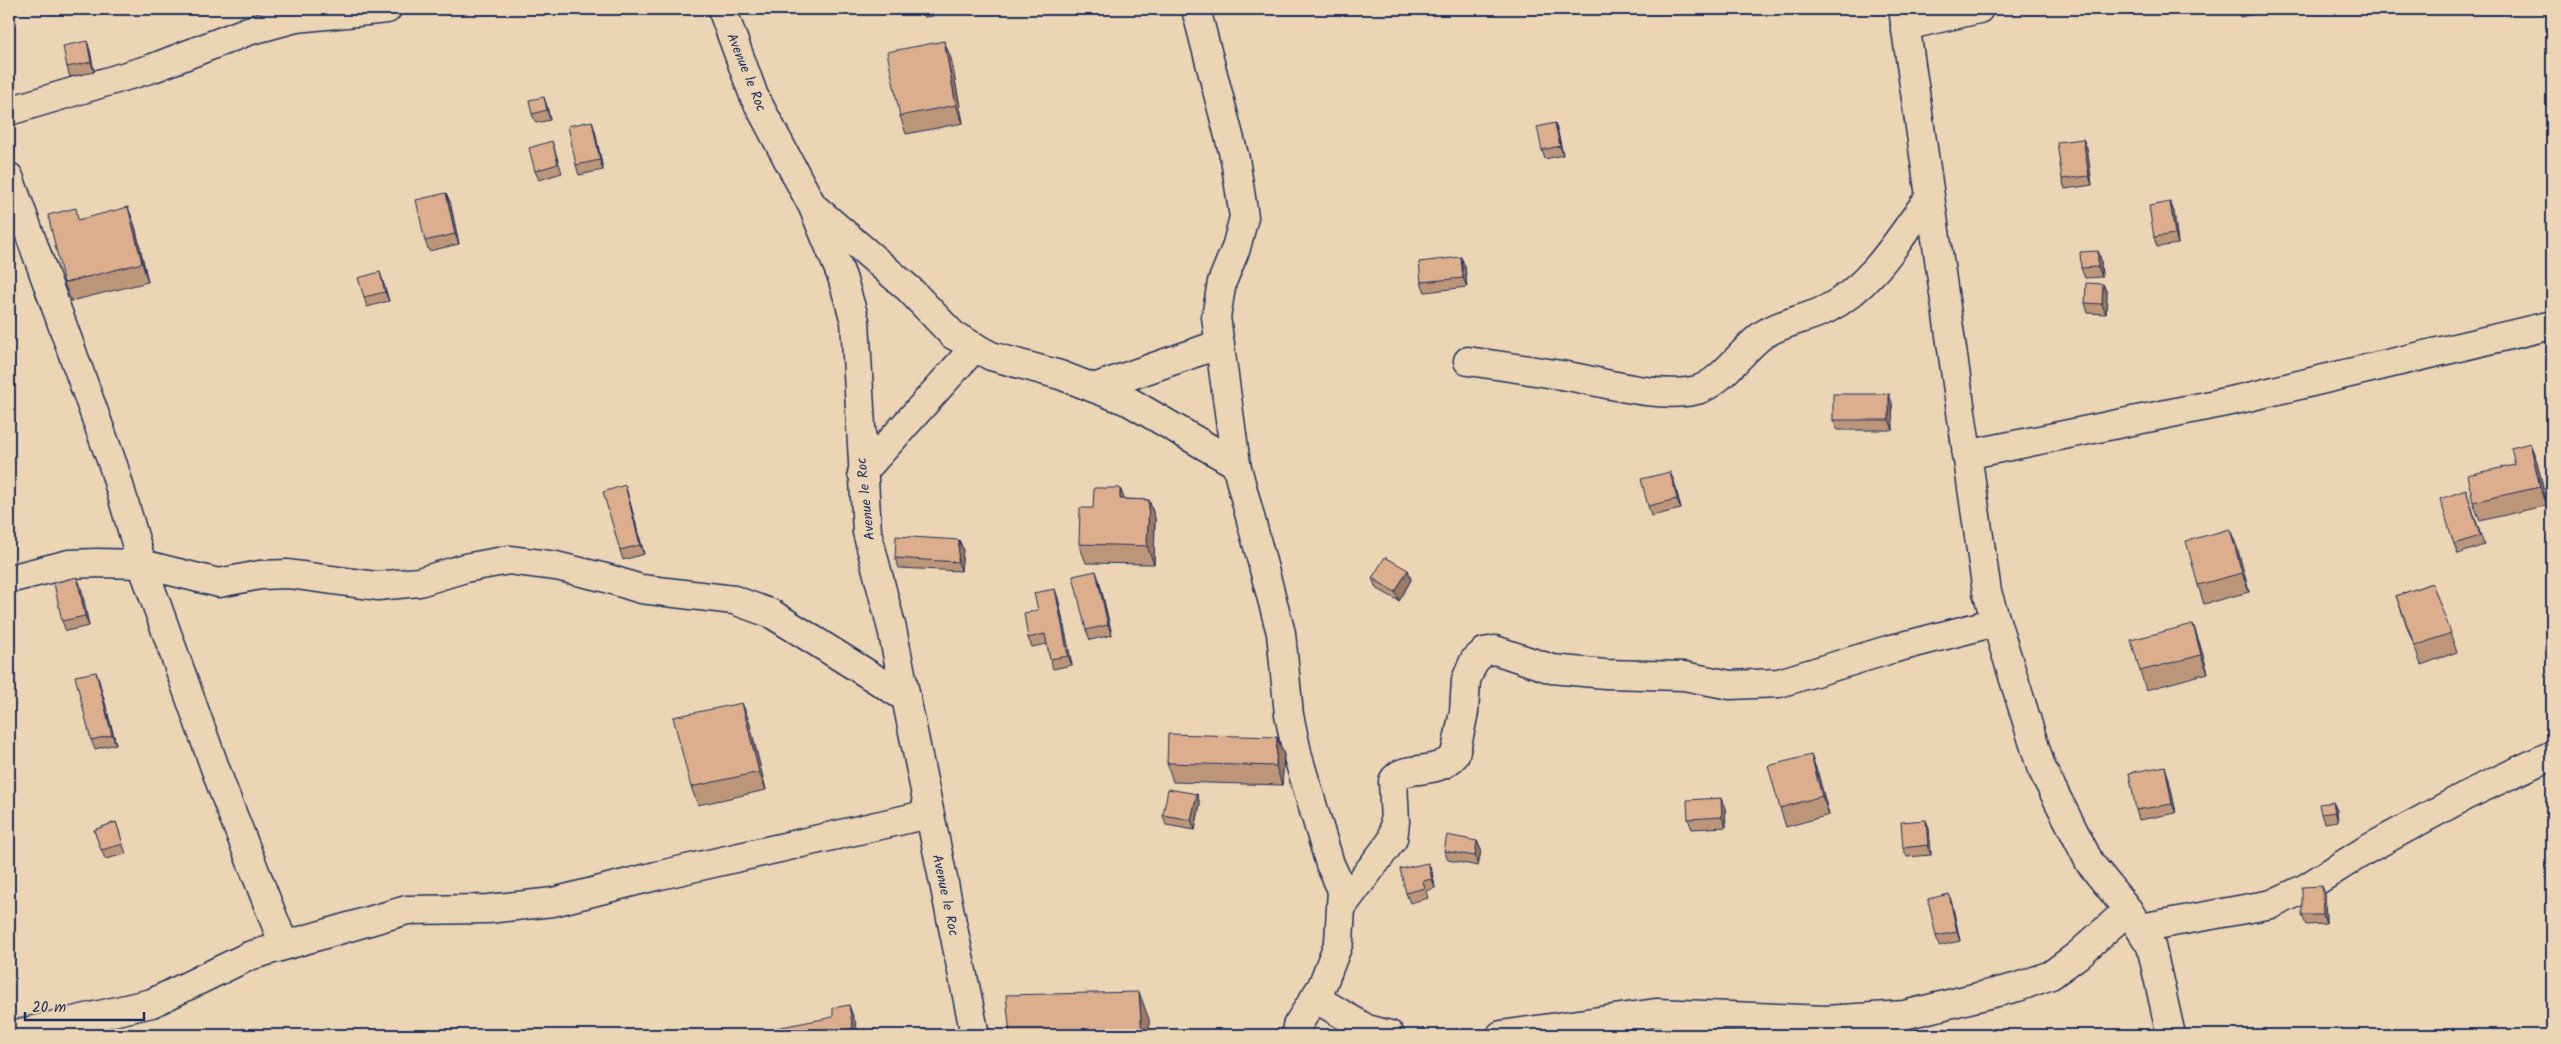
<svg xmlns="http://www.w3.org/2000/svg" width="2561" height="1044" viewBox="0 0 2561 1044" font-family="Kalam,sans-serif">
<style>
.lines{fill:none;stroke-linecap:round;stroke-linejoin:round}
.minor-casing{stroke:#1b2f5e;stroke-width:31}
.minor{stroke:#ebd5b4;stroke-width:28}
.wall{fill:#bd9679;stroke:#1b2f5e}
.shaded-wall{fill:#9a7a63;stroke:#1b2f5e}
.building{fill:#dcae8d;stroke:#1b2f5e}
.labels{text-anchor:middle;stroke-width:4;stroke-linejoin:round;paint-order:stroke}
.street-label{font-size:14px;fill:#1b2f5e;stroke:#ebd5b4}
</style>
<rect width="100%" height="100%" fill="#ebd5b4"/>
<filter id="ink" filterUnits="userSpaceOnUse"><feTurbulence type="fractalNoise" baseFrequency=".02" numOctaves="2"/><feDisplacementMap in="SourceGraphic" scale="10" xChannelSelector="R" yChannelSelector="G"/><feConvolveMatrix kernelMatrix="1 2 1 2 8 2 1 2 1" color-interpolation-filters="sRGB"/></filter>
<g filter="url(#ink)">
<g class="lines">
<defs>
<g id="minor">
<path d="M 722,9 L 754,96 L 813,207 L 842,277 L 855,321 L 867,532 L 892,629 L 975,1035"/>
<path d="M 1196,9 L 1235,159 L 1244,217 L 1236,248 L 1222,282 L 1216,317 L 1236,464 L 1281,633 L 1289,715 L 1298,757 L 1330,864 L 1342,890 L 1339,942 L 1322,986 L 1297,1026 L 1296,1035"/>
<path d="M 1903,9 L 1987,592 L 2041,767 L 2090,863 L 2128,910 L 2151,946 L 2171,1035"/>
<path d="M 1905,26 L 1979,9"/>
<path d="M 9,111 L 153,68 L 248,31 L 296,18 L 387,9"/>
<path d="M 9,177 L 114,468 L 142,564 L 223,790 L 284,945"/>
<path d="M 816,209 L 909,289 L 953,335 L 991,356 L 1060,375 L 1130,402 L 1236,464"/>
<path d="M 1468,361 C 1503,366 1538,371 1573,377 C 1609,384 1661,399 1697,390 C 1722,383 1743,348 1764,334 C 1783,322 1807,319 1827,309 C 1872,286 1900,237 1929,198"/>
<path d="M 1094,388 L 1220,344"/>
<path d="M 1966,455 L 2240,399 L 2552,325"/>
<path d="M 862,473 L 975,347"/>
<path d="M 9,579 L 69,564 L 97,563 L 142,564 L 219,583 L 260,575 L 288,574 L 377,586 L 419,582 L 465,568 L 509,560 L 556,566 L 606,578 L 641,589 L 734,600 L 772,614 L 906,698"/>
<path d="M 1343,905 L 1393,839 L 1395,822 L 1393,781 C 1403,763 1435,778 1455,755 L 1464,712 L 1466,680 L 1474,661 L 1484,652 L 1495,650 L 1552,669 L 1605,674 L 1684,676 L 1730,685 L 1779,683 L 1888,650 L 1996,622"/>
<path d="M 2140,928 L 2272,904 L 2304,889 L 2366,850 L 2467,795 L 2552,755"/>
<path d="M 1315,998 L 1367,1029 L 1390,1035"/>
<path d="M 12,1035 L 152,1003 L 249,956 L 407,910 L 488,909 L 553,902 L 656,876 L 929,814"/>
<path d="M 1501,1035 L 1656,1013 L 1826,1020 L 1904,1015 L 2018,987 L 2051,975 L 2078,955 L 2128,910"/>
</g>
</defs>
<use href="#minor" class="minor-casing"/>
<use href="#minor" class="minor"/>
</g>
<g class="wall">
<path d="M 921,9 L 932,9 L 933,16 L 924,17 Z"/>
<path d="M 2237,9 L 2278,9 L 2240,17 Z"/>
<path d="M 87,41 L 90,51 L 94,72 L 70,77 L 67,67 Z"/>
<path d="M 944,41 L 951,59 L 963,123 L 906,134 L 900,116 Z"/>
<path d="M 547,106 L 550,120 L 536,123 L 532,114 Z"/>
<path d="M 1555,123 L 1558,133 L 1563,155 L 1545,159 L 1542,150 Z"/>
<path d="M 595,131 L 603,170 L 579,175 L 576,165 Z"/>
<path d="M 2083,139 L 2087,148 L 2092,185 L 2065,189 L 2062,179 Z"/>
<path d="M 552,141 L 562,173 L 539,180 L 535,171 Z"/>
<path d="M 446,193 L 450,202 L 459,244 L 429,251 L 425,241 Z"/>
<path d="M 2170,202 L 2174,212 L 2178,244 L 2157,247 L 2154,237 Z"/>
<path d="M 80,219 L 135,226 L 148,282 L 71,301 L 64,283 Z"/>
<path d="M 2098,251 L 2101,260 L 2102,277 L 2085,278 L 2081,268 Z"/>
<path d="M 1461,257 L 1465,267 L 1467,287 L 1425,292 L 1421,282 Z"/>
<path d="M 380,272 L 389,301 L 367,307 L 364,297 Z"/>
<path d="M 2103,284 L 2107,293 L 2106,314 L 2088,313 L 2085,303 Z"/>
<path d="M 1892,403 L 1893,430 L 1837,430 L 1833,420 Z"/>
<path d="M 2530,443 L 2537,462 L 2547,505 L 2480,521 L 2473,502 L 2515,465 Z"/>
<path d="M 1674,481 L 1681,509 L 1651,516 L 1648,506 Z"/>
<path d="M 625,485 L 628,495 L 644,554 L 623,560 L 620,550 Z"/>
<path d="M 1120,488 L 1124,499 L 1149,500 L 1155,518 L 1154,564 L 1086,563 L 1079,544 L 1093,508 Z"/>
<path d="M 2466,490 L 2484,545 L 2458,554 L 2454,544 Z"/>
<path d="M 959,540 L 963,549 L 961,571 L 899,568 L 895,558 Z"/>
<path d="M 2237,547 L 2249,592 L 2204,604 L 2198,585 Z"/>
<path d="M 1408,570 L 1411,580 L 1399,601 L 1376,588 L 1372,578 Z"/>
<path d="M 1099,580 L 1112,635 L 1090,640 L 1086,630 Z"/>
<path d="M 2432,583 L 2457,652 L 2421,665 L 2396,596 Z"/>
<path d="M 81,587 L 89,626 L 66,631 L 62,621 Z"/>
<path d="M 1058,598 L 1072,665 L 1053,669 L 1050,659 L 1047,644 L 1032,647 L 1028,638 L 1038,610 Z"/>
<path d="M 2193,624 L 2199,642 L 2208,673 L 2146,690 L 2140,671 Z"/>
<path d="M 96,672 L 99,681 L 116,744 L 95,749 L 91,740 Z"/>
<path d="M 742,703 L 749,721 L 766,790 L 698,805 L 691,787 Z"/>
<path d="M 1277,737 L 1284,755 L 1282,785 L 1173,782 L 1167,763 Z"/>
<path d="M 1811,755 L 1818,774 L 1829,815 L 1786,827 L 1780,808 Z"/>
<path d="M 2168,776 L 2176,813 L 2139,820 L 2136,810 Z"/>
<path d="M 1197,794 L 1200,804 L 1195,830 L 1166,825 L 1163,815 Z"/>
<path d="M 2333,802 L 2337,811 L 2338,821 L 2324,823 L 2321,814 Z"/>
<path d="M 1725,808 L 1726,827 L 1692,829 L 1688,819 Z"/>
<path d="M 1926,820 L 1929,829 L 1931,855 L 1907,857 L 1903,848 Z"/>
<path d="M 116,822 L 126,854 L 105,859 L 94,830 Z"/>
<path d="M 1477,841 L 1481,850 L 1478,866 L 1448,860 L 1444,851 Z"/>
<path d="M 1428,863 L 1432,872 L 1435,888 L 1426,891 L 1428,898 L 1410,903 L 1406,893 Z"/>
<path d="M 2322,886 L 2325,895 L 2326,924 L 2306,925 L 2302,915 Z"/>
<path d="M 1952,904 L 1960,941 L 1939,946 L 1936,936 Z"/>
<path d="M 856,1024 L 858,1035 L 777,1035 Z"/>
</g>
<g class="shaded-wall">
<path d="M 87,41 L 90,51 L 94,72 L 91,62 Z"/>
<path d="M 944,41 L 951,59 L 963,123 L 956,105 Z"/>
<path d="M 544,97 L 547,106 L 550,120 L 547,110 Z"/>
<path d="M 592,121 L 595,131 L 603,170 L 600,160 Z"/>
<path d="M 1555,123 L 1558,133 L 1563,155 L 1560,146 Z"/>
<path d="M 2083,139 L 2087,148 L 2092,185 L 2089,176 Z"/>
<path d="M 446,193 L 450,202 L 459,244 L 455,234 Z"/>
<path d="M 2170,202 L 2174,212 L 2178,244 L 2175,234 Z"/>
<path d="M 128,207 L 135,226 L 148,282 L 142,263 Z"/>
<path d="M 2098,251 L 2101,260 L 2102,277 L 2098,267 Z"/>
<path d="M 1461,257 L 1465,267 L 1467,287 L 1463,278 Z"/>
<path d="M 380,272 L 383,282 L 389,301 L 385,292 Z"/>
<path d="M 2103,284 L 2107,293 L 2106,314 L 2102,304 Z"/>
<path d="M 1889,394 L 1892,403 L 1893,430 L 1889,420 Z"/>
<path d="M 2530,443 L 2537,462 L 2547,505 L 2540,487 Z"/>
<path d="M 1670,472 L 1674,481 L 1681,509 L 1677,499 Z"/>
<path d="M 625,485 L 628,495 L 644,554 L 640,545 Z"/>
<path d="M 1120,488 L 1127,506 L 1120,499 Z"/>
<path d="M 1149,500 L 1155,518 L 1154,564 L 1147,546 Z"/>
<path d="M 2230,529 L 2237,547 L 2249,592 L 2242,573 Z"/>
<path d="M 959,540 L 963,549 L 961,571 L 958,562 Z"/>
<path d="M 1408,570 L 1411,580 L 1399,601 L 1395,592 Z"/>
<path d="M 1096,571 L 1099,580 L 1112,635 L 1108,625 Z"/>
<path d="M 77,577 L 81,587 L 89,626 L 85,616 Z"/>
<path d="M 1055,589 L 1058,598 L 1072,665 L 1068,656 Z"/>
<path d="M 2193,624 L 2199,642 L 2208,673 L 2201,655 Z"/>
<path d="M 96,672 L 99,681 L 116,744 L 112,735 Z"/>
<path d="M 742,703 L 749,721 L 766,790 L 759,772 Z"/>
<path d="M 1277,737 L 1284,755 L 1282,785 L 1276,766 Z"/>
<path d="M 1811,755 L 1818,774 L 1829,815 L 1822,796 Z"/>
<path d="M 2165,766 L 2168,776 L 2176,813 L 2172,804 Z"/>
<path d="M 1197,794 L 1200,804 L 1195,830 L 1191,820 Z"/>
<path d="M 1721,798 L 1725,808 L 1726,827 L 1722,817 Z"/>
<path d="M 2333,802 L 2337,811 L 2338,821 L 2335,812 Z"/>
<path d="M 1926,820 L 1929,829 L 1931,855 L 1928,845 Z"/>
<path d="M 1477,841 L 1481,850 L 1478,866 L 1475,856 Z"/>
<path d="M 1428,863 L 1432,872 L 1435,888 L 1432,879 Z"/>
<path d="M 2322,886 L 2325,895 L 2326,924 L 2323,915 Z"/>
<path d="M 1949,894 L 1952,904 L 1960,941 L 1957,932 Z"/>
<path d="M 1139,992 L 1149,1019 L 1150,1035 L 1142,1035 Z"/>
<path d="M 849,1005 L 856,1024 L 858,1035 L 856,1035 L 853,1028 Z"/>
</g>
<g class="building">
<path d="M 87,41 L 91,62 L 67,67 L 63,46 Z"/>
<path d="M 944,41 L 956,105 L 900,116 L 887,52 Z"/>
<path d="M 544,97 L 547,110 L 532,114 L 529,100 Z"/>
<path d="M 592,121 L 600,160 L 576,165 L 568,126 Z"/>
<path d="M 1555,123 L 1560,146 L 1542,150 L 1537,127 Z"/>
<path d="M 2083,139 L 2089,176 L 2062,179 L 2057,142 Z"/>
<path d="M 552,141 L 558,164 L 535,171 L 529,148 Z"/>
<path d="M 446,193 L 455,234 L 425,241 L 416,200 Z"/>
<path d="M 2170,202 L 2175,234 L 2154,237 L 2149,206 Z"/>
<path d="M 128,207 L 142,263 L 64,283 L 48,215 L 76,208 L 78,220 Z"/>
<path d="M 2098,251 L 2098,267 L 2081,268 L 2080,252 Z"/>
<path d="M 1461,257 L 1463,278 L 1421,282 L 1419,262 Z"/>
<path d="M 380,272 L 385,292 L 364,297 L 358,278 Z"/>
<path d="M 2086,283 L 2103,284 L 2102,304 L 2085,303 Z"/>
<rect x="1833" y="394" width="56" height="26"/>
<path d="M 2530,443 L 2540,487 L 2473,502 L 2467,475 L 2515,465 L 2511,448 Z"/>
<path d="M 1670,472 L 1677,499 L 1648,506 L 1641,479 Z"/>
<path d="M 625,485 L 640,545 L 620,550 L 603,492 Z"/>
<path d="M 1094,488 L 1120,488 L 1120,499 L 1149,500 L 1147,546 L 1079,544 L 1080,508 L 1093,508 Z"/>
<path d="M 2466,490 L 2480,536 L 2454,544 L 2440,499 Z"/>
<path d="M 2230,529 L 2242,573 L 2198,585 L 2186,541 Z"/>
<path d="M 896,536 L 959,540 L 958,562 L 895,558 Z"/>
<path d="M 1385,557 L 1408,570 L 1395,592 L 1372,578 Z"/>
<path d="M 1096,571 L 1108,625 L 1086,630 L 1073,576 Z"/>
<path d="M 77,577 L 85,616 L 62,621 L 54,583 Z"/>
<path d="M 2432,583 L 2451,633 L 2415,646 L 2396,596 Z"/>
<path d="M 1055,589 L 1068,656 L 1050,659 L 1045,634 L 1028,638 L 1024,613 L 1038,610 L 1034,593 Z"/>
<path d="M 2193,624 L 2201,655 L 2140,671 L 2131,640 Z"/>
<path d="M 96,672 L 112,735 L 91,740 L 75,676 Z"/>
<path d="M 742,703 L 759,772 L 691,787 L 673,717 Z"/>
<path d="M 1168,734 L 1277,737 L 1276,766 L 1167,763 Z"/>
<path d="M 1811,755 L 1822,796 L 1780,808 L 1768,766 Z"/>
<path d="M 2165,766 L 2172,804 L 2136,810 L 2129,773 Z"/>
<path d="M 1168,789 L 1197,794 L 1191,820 L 1163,815 Z"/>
<path d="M 1721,798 L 1722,817 L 1688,819 L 1687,800 Z"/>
<path d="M 2333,802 L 2335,812 L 2321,814 L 2319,804 Z"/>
<path d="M 1926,820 L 1928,845 L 1903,848 L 1901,822 Z"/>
<path d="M 116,822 L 123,844 L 101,850 L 94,830 Z"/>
<path d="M 1447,835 L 1477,841 L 1475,856 L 1444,851 Z"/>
<path d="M 1428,863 L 1432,879 L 1423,881 L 1425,888 L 1406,893 L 1400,869 Z"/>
<path d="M 2322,886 L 2323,915 L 2302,915 L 2302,887 Z"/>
<path d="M 1949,894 L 1957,932 L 1936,936 L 1928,899 Z"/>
<path d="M 1139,992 L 1142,1035 L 1010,1035 L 1006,995 Z"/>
<path d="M 849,1005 L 853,1028 L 842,1031 L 842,1035 L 777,1035 L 776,1028 L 833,1017 L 833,1008 Z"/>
</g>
</g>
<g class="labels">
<g class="street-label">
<text transform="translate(747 72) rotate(68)" y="5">Avenue le Roc</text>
<text transform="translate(865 499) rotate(-96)" y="5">Avenue le Roc</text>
<text transform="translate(946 895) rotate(78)" y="5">Avenue le Roc</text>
</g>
</g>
<rect width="2561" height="1044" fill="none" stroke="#ebd5b4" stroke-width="30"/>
<rect x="15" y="15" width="2531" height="1014" fill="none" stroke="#1b2f5e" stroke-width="2" filter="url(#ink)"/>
<path d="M25 1012v8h119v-8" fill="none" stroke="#1b2f5e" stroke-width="2.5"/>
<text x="32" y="1012" font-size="15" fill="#1b2f5e" stroke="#ebd5b4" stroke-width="4" paint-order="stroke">20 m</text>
</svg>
